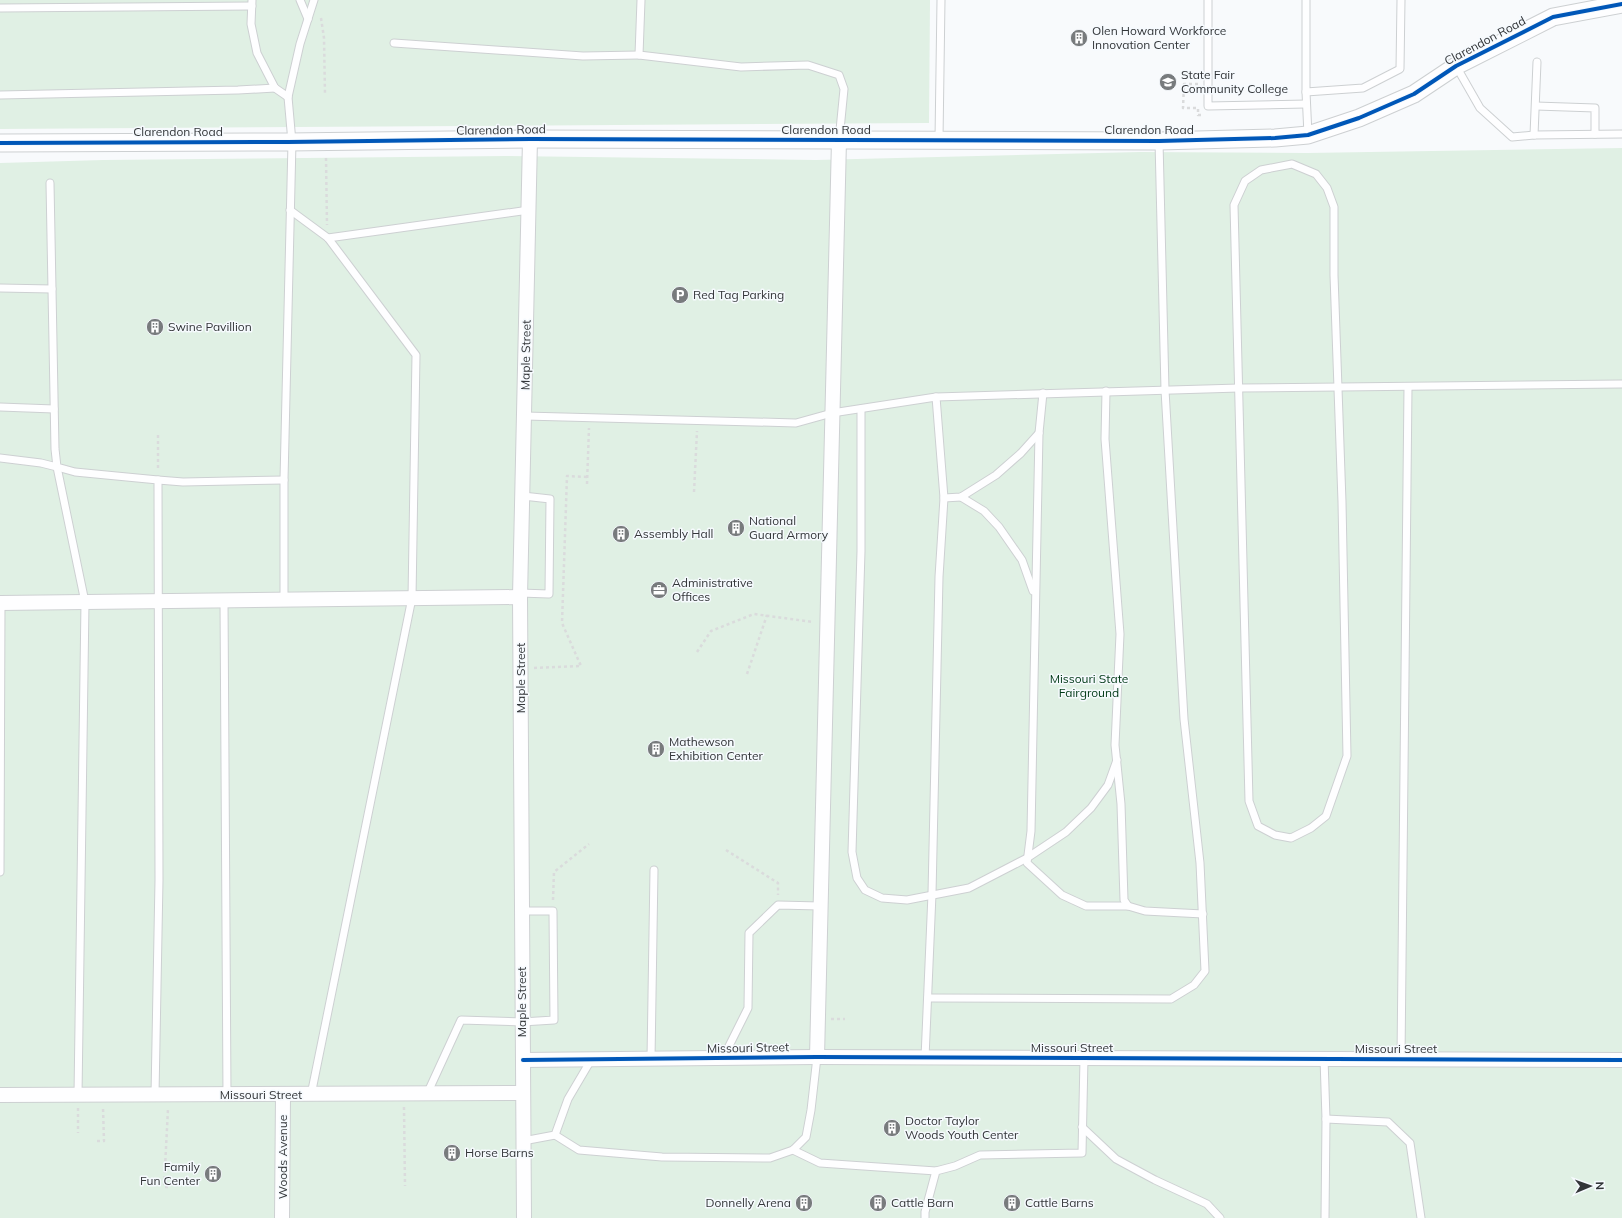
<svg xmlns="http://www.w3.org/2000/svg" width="1622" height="1218" viewBox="0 0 1622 1218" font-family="Mulish,sans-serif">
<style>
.green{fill:#e0f0e4}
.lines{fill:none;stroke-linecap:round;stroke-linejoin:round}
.service-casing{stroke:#cdd0d2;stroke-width:9}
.minor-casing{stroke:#cdd0d2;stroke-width:16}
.tertiary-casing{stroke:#cdd0d2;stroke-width:19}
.path{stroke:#dadbdc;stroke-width:2.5;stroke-dasharray:3 3;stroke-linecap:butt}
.service{stroke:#fefeff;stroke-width:7}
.minor{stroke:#fefeff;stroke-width:14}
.tertiary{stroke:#fefeff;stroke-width:17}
.cycleway-casing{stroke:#f6fafe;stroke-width:6}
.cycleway{stroke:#0057b8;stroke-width:4}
.labels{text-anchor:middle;stroke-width:3;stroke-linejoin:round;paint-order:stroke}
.poi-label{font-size:12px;fill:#333639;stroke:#f6fafe;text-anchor:start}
.street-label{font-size:12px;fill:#333639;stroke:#f6fafe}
.park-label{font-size:12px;fill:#003a16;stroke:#f6fafe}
</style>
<rect width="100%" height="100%" fill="#f8fafc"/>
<g class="green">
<path d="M 0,0 L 930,0 L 929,123 L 0,129 Z"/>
<path d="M 1622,148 L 1622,1218 L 0,1218 L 0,163 L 103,160 L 506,156 L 816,160 L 1140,152 L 1307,153 Z"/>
</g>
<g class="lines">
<defs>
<g id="service">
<path d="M 252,0 L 251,24 L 257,53 L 275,88 L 288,97"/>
<path d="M 300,0 L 308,19"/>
<path d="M 641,0 L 639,55 L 741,67 L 808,65 L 839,75 L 844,89 L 839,140"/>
<path d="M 1208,0 L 1208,106 L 1306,104"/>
<path d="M 1306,0 L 1306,92 L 1363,88 L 1400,69 L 1401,0"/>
<path d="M 0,8 L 252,6"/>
<path d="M 394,43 L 583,56 L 639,55"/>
<path d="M 1456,66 L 1480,108 L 1512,137 L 1534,135 L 1622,134"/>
<path d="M 1306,92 L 1308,135"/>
<path d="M 0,95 L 238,90 L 275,88"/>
<path d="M 1536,106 L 1595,108 L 1595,134"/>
<path d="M 1534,135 L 1537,62"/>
<path d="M 939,139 L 941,0"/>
<path d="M 1292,164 L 1316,174 L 1327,188 L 1334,207 L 1334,275 L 1342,502 L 1347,756 L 1326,816 L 1311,828 L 1291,838 L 1275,835 L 1258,826 L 1249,801 L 1234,205 L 1245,181 L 1261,170 Z"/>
<path d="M 50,183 L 55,449 L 57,467 L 75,472 L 158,480 L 159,880 L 155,1095"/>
<path d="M 290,210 L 328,238 L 416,355 L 412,598 L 311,1095"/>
<path d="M 328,238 L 529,210"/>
<path d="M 0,288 L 52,289"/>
<path d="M 1106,391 L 1105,439 L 1120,634 L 1115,745 L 1121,804 L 1124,900 L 1128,906 L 1145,911 L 1203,914"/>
<path d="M 1043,393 L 1039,433 L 1031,831 L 1027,863 L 1062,895 L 1086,906 L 1128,906"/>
<path d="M 0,407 L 54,409"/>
<path d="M 861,409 L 861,551 L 852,852 L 857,878 L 865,890 L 882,898 L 907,900 L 969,888 L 1027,858 L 1066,832 L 1091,808 L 1108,785 L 1117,760"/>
<path d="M 525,416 L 796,423 L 832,413 L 936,397 L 1239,388 L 1622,384"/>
<path d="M 0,458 L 41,463 L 57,467 L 85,602 L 78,1095"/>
<path d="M 158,480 L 183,482 L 284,480"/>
<path d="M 961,497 L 984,511 L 999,527 L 1022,560 L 1033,591"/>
<path d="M 944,498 L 961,497 L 996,475 L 1021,453 L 1039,433"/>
<path d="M 520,593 L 549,594 L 550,499 L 523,496"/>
<path d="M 224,600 L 227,1095"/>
<path d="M 284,600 L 284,480 L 292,142 L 288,97 L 300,44 L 314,0"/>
<path d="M 0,872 L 1,603"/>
<path d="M 928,998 L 1171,999 L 1194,985 L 1205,971 L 1200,863 L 1184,719 L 1165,390 L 1159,141"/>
<path d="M 723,1058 L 748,1008 L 749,933 L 778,905 L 820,906"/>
<path d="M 925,1058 L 932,894 L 939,577 L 944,498 L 936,397"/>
<path d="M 1324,1058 L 1326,1119 L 1325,1218"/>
<path d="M 651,1059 L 654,870"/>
<path d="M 1401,1059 L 1408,387"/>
<path d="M 427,1094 L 461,1020 L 522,1022 L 554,1020 L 553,911 L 522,911"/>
<path d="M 1326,1119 L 1388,1122 L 1410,1143 L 1421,1218"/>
<path d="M 1082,1127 L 1116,1159 L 1155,1180 L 1207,1204 L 1220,1218"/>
<path d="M 555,1135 L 579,1150 L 662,1157 L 770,1158 L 793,1150 L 806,1137 L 811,1110 L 817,1057"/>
<path d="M 523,1141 L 555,1135 L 568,1099 L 591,1060"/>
<path d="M 793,1150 L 820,1163 L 936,1171"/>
<path d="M 925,1218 L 925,1212 L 936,1171 L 955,1166 L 980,1155 L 1082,1153 L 1084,1058"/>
</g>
<g id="minor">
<path d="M 0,603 L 520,597"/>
<path d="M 817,1057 L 839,140"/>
<path d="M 523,1060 L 817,1057 L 1622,1060"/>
<path d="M 0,1095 L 522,1093"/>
<path d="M 282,1218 L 283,1095"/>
<path d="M 524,1218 L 520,597 L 530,139"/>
</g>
<path id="tertiary" d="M 0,143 L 288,142 L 530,139 L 1159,141 L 1275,138 L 1308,135 L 1359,118 L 1414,94 L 1456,66 L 1553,17 L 1622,4"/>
</defs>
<use href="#service" class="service-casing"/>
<use href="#minor" class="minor-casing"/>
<use href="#tertiary" class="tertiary-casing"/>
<g class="path">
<path d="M 321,18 L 324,38 L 325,94"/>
<path d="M 1198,84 L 1184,84 L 1183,108 L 1198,108 L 1198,115 L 1202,115"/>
<path d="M 326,158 L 327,225"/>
<path d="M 158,435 L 158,469"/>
<path d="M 587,484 L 589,428"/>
<path d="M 694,492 L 697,431"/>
<path d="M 697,652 L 711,631 L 754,614 L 813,622"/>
<path d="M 534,668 L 581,666 L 562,623 L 567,476 L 587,477"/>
<path d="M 747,674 L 767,615"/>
<path d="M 726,850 L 778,883 L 778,895"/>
<path d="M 553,900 L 554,872 L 589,844"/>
<path d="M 831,1019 L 845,1019"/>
<path d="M 404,1107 L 405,1186"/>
<path d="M 78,1108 L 78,1133"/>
<path d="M 97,1141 L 104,1141 L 103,1108"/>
<path d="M 168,1187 L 164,1187 L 168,1109"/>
</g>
<use href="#service" class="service"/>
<use href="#minor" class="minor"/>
<use href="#tertiary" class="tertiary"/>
<defs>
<g id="cycleway">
<path d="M 0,143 L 288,142 L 530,139 L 1159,141 L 1275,138 L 1308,135 L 1359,118 L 1414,94 L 1456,66 L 1553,17 L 1622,4"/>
<path d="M 523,1060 L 817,1057 L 1622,1060"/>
</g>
</defs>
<use href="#cycleway" class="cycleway-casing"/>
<use href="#cycleway" class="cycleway"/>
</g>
<defs>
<symbol id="building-disc" viewBox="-11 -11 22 22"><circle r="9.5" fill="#787b7d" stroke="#f6fafe"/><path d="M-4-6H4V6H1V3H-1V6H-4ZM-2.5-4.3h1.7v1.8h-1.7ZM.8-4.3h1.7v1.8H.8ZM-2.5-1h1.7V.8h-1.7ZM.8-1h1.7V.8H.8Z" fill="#fff"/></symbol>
<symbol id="university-disc" viewBox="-11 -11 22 22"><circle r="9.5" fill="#787b7d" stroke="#f6fafe"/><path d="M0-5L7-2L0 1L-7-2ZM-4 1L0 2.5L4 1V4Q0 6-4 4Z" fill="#fff"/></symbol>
<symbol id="parking-disc" viewBox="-11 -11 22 22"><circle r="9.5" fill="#787b7d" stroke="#f6fafe"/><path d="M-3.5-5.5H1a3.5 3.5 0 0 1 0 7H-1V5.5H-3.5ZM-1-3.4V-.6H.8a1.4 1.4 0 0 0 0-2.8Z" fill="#fff"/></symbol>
<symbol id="office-disc" viewBox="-11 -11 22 22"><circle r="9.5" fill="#787b7d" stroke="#f6fafe"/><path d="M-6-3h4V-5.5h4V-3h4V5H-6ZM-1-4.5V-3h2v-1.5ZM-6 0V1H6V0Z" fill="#fff"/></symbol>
</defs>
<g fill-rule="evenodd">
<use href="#building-disc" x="1069" y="28" width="20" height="20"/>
<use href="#university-disc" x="1158" y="72" width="20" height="20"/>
<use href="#parking-disc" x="670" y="285" width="20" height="20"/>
<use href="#building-disc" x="145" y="317" width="20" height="20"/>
<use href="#building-disc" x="726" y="518" width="20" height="20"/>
<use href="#building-disc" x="611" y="524" width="20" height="20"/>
<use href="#office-disc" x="649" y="580" width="20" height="20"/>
<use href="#building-disc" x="646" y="739" width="20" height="20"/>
<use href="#building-disc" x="882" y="1118" width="20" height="20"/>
<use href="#building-disc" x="442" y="1143" width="20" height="20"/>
<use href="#building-disc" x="203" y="1164" width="20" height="20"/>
<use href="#building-disc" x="794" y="1193" width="20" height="20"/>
<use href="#building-disc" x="868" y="1193" width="20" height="20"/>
<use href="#building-disc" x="1002" y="1193" width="20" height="20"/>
</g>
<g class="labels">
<g class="poi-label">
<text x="1092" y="35">Olen Howard Workforce<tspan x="1092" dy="14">Innovation Center</tspan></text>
<text x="1181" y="79">State Fair<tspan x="1181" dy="14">Community College</tspan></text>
<text x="693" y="299">Red Tag Parking</text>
<text x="168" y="331">Swine Pavillion</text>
<text x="749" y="525">National<tspan x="749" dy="14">Guard Armory</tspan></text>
<text x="634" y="538">Assembly Hall</text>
<text x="672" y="587">Administrative<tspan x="672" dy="14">Offices</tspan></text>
<text x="669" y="746">Mathewson<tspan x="669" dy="14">Exhibition Center</tspan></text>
<text x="905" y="1125">Doctor Taylor<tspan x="905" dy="14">Woods Youth Center</tspan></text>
<text x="465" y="1157">Horse Barns</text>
<text x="200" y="1171" text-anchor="end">Family<tspan x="200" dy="14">Fun Center</tspan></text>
<text x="791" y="1207" text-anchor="end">Donnelly Arena</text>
<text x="891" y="1207">Cattle Barn</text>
<text x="1025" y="1207">Cattle Barns</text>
</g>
<g class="street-label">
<text transform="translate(1485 41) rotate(-28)" y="4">Clarendon Road</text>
<text transform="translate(501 130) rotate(-1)" y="4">Clarendon Road</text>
<text x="826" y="134">Clarendon Road</text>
<text x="1149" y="134">Clarendon Road</text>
<text x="178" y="136">Clarendon Road</text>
<text transform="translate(526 355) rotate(-89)" y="4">Maple Street</text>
<text transform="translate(521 678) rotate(-90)" y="4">Maple Street</text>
<text transform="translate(522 1002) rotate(-90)" y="4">Maple Street</text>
<text transform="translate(748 1048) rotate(-1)" y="4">Missouri Street</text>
<text x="1072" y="1052">Missouri Street</text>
<text x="1396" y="1053">Missouri Street</text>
<text x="261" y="1099">Missouri Street</text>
<text transform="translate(283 1157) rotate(-90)" y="4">Woods Avenue</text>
</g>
<g class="park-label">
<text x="1089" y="683">Missouri State<tspan x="1089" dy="14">Fairground</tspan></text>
</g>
</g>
<g transform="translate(1590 1186) rotate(88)" stroke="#f6fafe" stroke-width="3" paint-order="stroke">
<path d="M0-3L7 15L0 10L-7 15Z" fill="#333639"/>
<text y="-6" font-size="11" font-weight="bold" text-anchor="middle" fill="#333639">N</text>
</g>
</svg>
